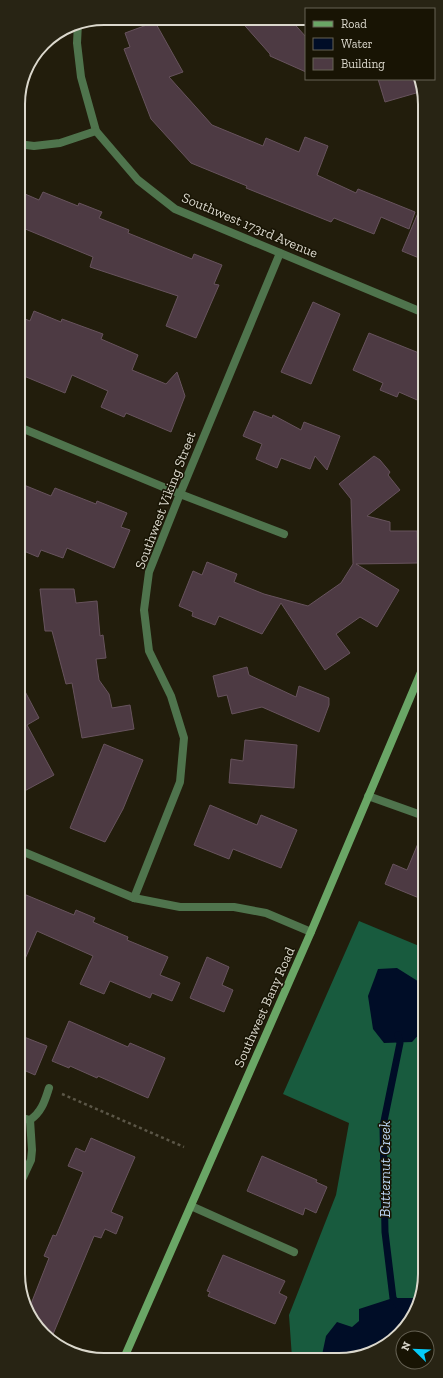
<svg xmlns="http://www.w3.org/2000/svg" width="443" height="1378" viewBox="0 0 443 1378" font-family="'Zilla Slab',serif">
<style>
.forest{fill:#185b3e}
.water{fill:#000d27}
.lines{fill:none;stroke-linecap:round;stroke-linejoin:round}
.stream{stroke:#000d27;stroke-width:7}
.building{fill:#4d3a43;stroke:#67535d}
.path{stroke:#5b5647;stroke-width:2.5;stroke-dasharray:3 3;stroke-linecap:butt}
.lane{stroke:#4f744d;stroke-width:8}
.street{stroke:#4f744d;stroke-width:8}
.secondary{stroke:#6aa666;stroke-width:8}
.labels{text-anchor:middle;stroke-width:3;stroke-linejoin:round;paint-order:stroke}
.street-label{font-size:14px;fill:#dbd8cd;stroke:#181404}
.water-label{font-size:15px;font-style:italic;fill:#bbd5f5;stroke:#181404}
.rim{fill:none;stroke:#dbd8cd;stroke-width:2}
</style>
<rect width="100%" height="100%" fill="#221d0c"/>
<path class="forest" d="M 359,921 L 424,948 L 425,1280 L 404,1331 L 356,1358 L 292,1358 L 289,1315 L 336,1195 L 349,1123 L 283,1094 Z"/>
<g class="water">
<path d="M 397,968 L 424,985 L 425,1028 L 412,1042 L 384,1043 L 373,1029 L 368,996 L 378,969 Z"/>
<path d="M 393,1298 L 417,1298 L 404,1331 L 356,1358 L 322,1358 L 322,1355 L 326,1336 L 337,1322 L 352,1327 L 359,1321 L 359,1309 Z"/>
</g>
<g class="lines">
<path class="stream" d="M 398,1035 L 400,1043 L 383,1126 L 385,1232 L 393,1298 L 408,1319"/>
</g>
<g class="building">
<path d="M 239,19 L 290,19 L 306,37 L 306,72 L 270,56 L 270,54 Z"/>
<path d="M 155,22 L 183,72 L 169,77 L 212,125 L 263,146 L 266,138 L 299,152 L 305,137 L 328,146 L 317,175 L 356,193 L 358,189 L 415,212 L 409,229 L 381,217 L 374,234 L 334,218 L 331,222 L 246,188 L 247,186 L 191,163 L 151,119 L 124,49 L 130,47 L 125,33 Z"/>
<path d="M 378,79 L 419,79 L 423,87 L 423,91 L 385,102 Z"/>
<path d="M 18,191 L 39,200 L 43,192 L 78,206 L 79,203 L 102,212 L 99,218 L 129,230 L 128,233 L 192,259 L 194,254 L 222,265 L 214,284 L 219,285 L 196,338 L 166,326 L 178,296 L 90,267 L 93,257 L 18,226 Z"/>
<path d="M 423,201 L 424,201 L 424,260 L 402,251 Z"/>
<path d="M 313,302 L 340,314 L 311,384 L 281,372 Z"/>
<path d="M 34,311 L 61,322 L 62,319 L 103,334 L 101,339 L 138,355 L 132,370 L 166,384 L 177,372 L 185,396 L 171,432 L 126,413 L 124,417 L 101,407 L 108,391 L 72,375 L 65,393 L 19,374 L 18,316 L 30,321 Z"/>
<path d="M 369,333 L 424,355 L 424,403 L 399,392 L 397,397 L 380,390 L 383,383 L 353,370 Z"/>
<path d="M 254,411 L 272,418 L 273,415 L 301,430 L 304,422 L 340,436 L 327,470 L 315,456 L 310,469 L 281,458 L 277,468 L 256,459 L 262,444 L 243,436 Z"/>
<path d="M 374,456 L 380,460 L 390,472 L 388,475 L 400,490 L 367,516 L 390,522 L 390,531 L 417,531 L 418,563 L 356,564 L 399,590 L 377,627 L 360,617 L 336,634 L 350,653 L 325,670 L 281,603 L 262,634 L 219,616 L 215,625 L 192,616 L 193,612 L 179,606 L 193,571 L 202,575 L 207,562 L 237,574 L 234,582 L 264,594 L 308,606 L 341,583 L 353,564 L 351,499 L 339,484 Z"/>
<path d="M 19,483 L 51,496 L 55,488 L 96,504 L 97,501 L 127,513 L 121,527 L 130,530 L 114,568 L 67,548 L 63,558 L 41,550 L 38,557 L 19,549 Z"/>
<path d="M 40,589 L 74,589 L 76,603 L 97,601 L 100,636 L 103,635 L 106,658 L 96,659 L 99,680 L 109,694 L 112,708 L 130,705 L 134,729 L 82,738 L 72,683 L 66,684 L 52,631 L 45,631 Z"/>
<path d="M 247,667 L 249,675 L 296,697 L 299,686 L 329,698 L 329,705 L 319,732 L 262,707 L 232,714 L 227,695 L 218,697 L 213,676 Z"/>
<path d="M 19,680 L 39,718 L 27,725 L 54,775 L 19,794 Z"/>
<path d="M 245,740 L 297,745 L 294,788 L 229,783 L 231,759 L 243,761 Z"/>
<path d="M 104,744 L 143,760 L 123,809 L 105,842 L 70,828 Z"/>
<path d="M 210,805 L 257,825 L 261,815 L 297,830 L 281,868 L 233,849 L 229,859 L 194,845 Z"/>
<path d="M 424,829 L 424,900 L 385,884 L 393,864 L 407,870 Z"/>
<path d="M 19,892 L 74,915 L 76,910 L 95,918 L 93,922 L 128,937 L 127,940 L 168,957 L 160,975 L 180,983 L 172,1001 L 152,993 L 150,998 L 110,981 L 104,994 L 80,984 L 93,956 L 37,931 L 19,973 Z"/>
<path d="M 207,957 L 229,967 L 222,985 L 233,990 L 224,1012 L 190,998 Z"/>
<path d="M 69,1021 L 128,1047 L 130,1043 L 165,1058 L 148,1098 L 98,1076 L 97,1078 L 70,1066 L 69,1068 L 52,1061 Z"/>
<path d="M 19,1035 L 47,1046 L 35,1075 L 19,1068 Z"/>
<path d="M 91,1138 L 135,1157 L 111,1212 L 123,1217 L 116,1234 L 105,1229 L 101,1238 L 94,1236 L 51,1339 L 43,1335 L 29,1309 L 49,1258 L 44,1256 L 53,1235 L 56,1236 L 83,1172 L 68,1166 L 76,1148 L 85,1152 Z"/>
<path d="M 262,1156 L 317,1180 L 316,1182 L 327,1187 L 316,1213 L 305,1208 L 303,1215 L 247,1191 Z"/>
<path d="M 223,1255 L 285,1281 L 279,1293 L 287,1297 L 275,1324 L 208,1296 L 210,1292 L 207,1291 Z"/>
</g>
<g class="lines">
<path class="path" d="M 62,1094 L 184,1147"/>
<g class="lane">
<path d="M 19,1117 L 30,1120 C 42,1112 45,1100 49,1088"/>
<path d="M 191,1206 L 294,1252"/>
</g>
<g class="street">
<path d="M 78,23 L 77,43 L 81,77 L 96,131 L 138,180 L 175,209 L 424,313"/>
<path d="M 18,144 L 34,146 L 60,143 L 96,131"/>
<path d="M 19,427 L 180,494 L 284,534"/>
<path d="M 368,796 L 424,816"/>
<path d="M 19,850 L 134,898 L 180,907 L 234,907 L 266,913 L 311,932"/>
<path d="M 134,898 L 180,782 L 184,738 L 171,696 L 149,651 L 144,610 L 149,572 L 180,494 L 280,253"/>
<path d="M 19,1186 L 31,1160 L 32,1150 L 30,1120"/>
</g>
<path class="secondary" d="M 124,1358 L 311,932 L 424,665"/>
</g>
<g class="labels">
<g class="street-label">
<text transform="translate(250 225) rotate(23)" y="5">Southwest 173rd Avenue</text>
<text transform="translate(165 500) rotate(-69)" y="5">Southwest Viking Street</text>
<text transform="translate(264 1007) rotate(-66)" y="5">Southwest Bany Road</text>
</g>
<g class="water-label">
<text transform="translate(385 1169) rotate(-90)" y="5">Butternut Creek</text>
</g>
</g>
<path d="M0 0H443V1378H0ZM104 25H339A79 79 0 0 1 418 104V1274A79 79 0 0 1 339 1353H104A79 79 0 0 1 25 1274V104A79 79 0 0 1 104 25Z" fill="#282414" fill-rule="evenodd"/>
<path class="rim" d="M104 25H339A79 79 0 0 1 418 104V1274A79 79 0 0 1 339 1353H104A79 79 0 0 1 25 1274V104A79 79 0 0 1 104 25Z"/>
<rect x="305" y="8" width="130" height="72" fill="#181404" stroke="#666254"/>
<rect x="313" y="21" width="20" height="6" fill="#6aa666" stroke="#666254"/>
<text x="341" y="28" font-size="12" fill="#dbd8cd">Road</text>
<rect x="313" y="38" width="20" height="12" fill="#000d27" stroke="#666254"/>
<text x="341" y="48" font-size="12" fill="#dbd8cd">Water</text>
<rect x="313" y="58" width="20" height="12" fill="#4d3a43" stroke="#666254"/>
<text x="341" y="68" font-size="12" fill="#dbd8cd">Building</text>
<g transform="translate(415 1350) rotate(293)"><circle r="19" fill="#181404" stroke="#666254"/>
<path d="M0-3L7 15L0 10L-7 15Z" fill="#06cbf9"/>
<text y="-6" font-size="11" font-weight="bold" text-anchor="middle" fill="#dbd8cd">N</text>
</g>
</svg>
